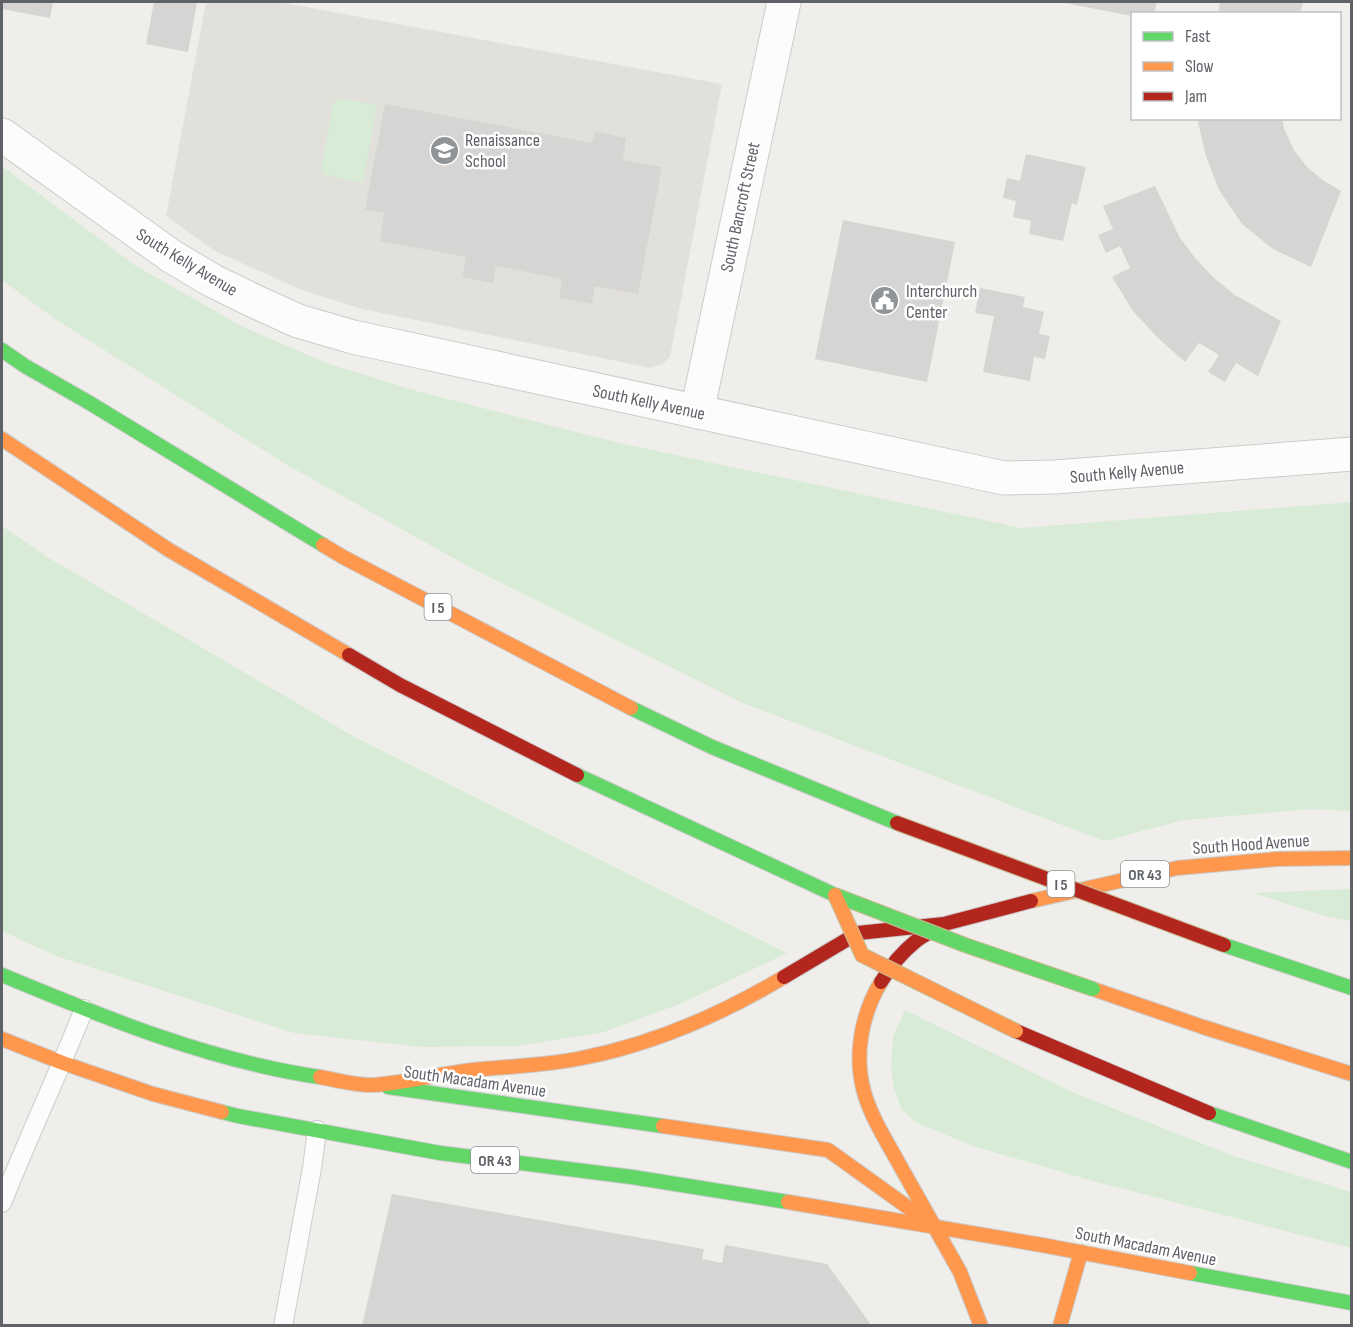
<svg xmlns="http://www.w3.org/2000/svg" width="1353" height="1327" viewBox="0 0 1353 1327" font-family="'Sofia Sans Condensed',sans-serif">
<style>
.education{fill:#e2e0da}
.green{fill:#d8ebd6}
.building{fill:#d6d5d3}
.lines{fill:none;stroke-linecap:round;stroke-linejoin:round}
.lane-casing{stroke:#cbcccc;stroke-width:20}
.street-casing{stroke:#cbcccc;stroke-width:35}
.fast-casing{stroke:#cacacb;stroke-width:16}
.slow-casing{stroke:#cacacb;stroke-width:16}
.jam-casing{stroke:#cacacb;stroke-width:16}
.lane{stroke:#fdfcfc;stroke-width:18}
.street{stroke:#fdfcfc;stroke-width:33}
.fast{stroke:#63d668;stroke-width:14}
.slow{stroke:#ff974d;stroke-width:14}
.jam{stroke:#b3261e;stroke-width:14}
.fast-bridge-casing{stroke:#c8b996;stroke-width:16;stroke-linecap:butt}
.slow-bridge-casing{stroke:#c8b996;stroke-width:16;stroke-linecap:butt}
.jam-bridge-casing{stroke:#c8b996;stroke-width:16;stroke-linecap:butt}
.fast-bridge{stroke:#63d668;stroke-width:14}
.slow-bridge{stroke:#ff974d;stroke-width:14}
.jam-bridge{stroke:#b3261e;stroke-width:14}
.labels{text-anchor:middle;stroke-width:5;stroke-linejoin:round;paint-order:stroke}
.shield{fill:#fff;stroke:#8f9295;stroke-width:1.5}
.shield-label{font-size:16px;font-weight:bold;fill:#5f6368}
.poi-label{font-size:18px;fill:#5f6368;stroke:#fff;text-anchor:start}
.street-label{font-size:18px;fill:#5f6368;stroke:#fff}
</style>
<rect width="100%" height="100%" fill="#efeeea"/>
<path class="education" d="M 206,2 L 279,2 L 722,84 L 670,357 L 662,364 L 651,368 L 362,309 L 302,290 L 215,251 L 166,216 Z"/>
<g class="green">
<path d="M 339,98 L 377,105 L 363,183 L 325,175 L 321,170 L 333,103 Z"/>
<path d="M 2,166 L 136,266 L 243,327 L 329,364 L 420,392 L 619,443 L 1021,528 L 1351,502 L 1351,811 L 1311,809 L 1184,820 L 1104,841 L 743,703 L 473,569 L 287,465 L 55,319 L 2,280 Z"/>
<path d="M 2,526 L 49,558 L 353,736 L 787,953 L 682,1003 L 604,1032 L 517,1046 L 422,1047 L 294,1033 L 56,956 L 2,931 Z"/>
<path d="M 1351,889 L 1351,921 L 1325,916 L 1253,893 Z"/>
<path d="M 905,1010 L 1074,1093 L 1234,1156 L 1351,1192 L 1351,1248 L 1093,1181 L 973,1146 L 917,1123 L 902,1110 L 894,1089 L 891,1066 L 893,1037 Z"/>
</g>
<g class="building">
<path d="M 2,2 L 53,2 L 50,18 L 2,9 Z"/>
<path d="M 154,2 L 197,2 L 188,52 L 146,44 Z"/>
<path d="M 1065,2 L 1157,2 L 1154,14 L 1132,14 L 1132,16 L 1065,3 Z"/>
<path d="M 1220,2 L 1303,2 L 1300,14 L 1218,14 Z"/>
<path d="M 385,104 L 592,143 L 595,131 L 626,138 L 623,160 L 662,167 L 638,294 L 595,286 L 592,304 L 559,298 L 562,279 L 496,266 L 493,283 L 462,277 L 466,257 L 380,241 L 384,213 L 365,210 Z"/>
<path d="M 1197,118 L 1282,118 L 1284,129 L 1294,150 L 1307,167 L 1323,180 L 1341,191 L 1311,267 L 1273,249 L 1242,224 L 1219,190 L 1206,156 Z"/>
<path d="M 1026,154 L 1086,167 L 1077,205 L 1072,203 L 1063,241 L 1029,234 L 1031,221 L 1013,217 L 1016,201 L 1003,198 L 1007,178 L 1020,181 Z"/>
<path d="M 1155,186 L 1180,238 L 1196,259 L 1214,278 L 1235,295 L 1281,321 L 1258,376 L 1236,363 L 1225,382 L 1208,372 L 1219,355 L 1199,343 L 1185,362 L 1157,337 L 1133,311 L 1112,277 L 1130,268 L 1120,246 L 1106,253 L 1098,235 L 1113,229 L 1103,206 Z"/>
<path d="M 843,220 L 955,242 L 927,382 L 815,359 Z"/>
<path d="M 980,288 L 1025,297 L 1023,307 L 1044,312 L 1039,334 L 1050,336 L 1045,359 L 1034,357 L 1030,381 L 983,372 L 994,316 L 975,313 Z"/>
<path d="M 392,1194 L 704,1249 L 702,1259 L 722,1263 L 725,1245 L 827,1264 L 872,1326 L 362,1326 Z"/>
</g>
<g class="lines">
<defs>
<g id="lane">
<path d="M 2,1203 C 28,1138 58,1074 84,1009"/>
<path d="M 283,1326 L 312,1168 L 317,1130"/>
</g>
<g id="street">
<path d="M 2,135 L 171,256 L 213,281 L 254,301 L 298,321 L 353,337 L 1004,478 L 1055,477 L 1352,454"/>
<path d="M 697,412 L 784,2"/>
</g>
<g id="fast">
<path d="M 2,350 L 25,366 L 88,402 L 323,545"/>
<path d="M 631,708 L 712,747 L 897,823"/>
<path d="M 577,775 L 835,895"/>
<path d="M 1224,945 L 1352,988"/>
<path d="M 2,975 C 105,1018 210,1061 320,1077"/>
<path d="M 388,1087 L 663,1126"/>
<path d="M 222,1112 L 238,1116 L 440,1153 L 632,1177 L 788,1202"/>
<path d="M 1209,1113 L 1352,1162"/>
<path d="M 1190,1273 L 1352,1303"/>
</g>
<g id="slow">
<path d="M 2,439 L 169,550 L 349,655"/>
<path d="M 323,545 L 343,557 L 631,708"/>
<path d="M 1031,901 L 1177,868 L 1277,859 L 1352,858"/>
<path d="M 881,982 C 861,1015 854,1056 864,1092 C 871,1117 886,1140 898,1162 C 910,1183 922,1205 934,1226"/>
<path d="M 1093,989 L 1203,1027 L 1352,1074"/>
<path d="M 2,1039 L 63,1063 L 153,1094 L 222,1112"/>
<path d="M 320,1077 C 336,1080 359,1086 374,1085 C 411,1082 446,1072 483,1069 C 516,1066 549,1065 582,1058 C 654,1044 722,1014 784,977"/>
<path d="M 663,1126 L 828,1150 L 934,1226 L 960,1272 L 981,1326"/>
<path d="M 788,1202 L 1042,1245 L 1190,1273"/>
<path d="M 1060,1326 L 1081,1252"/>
</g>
<g id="jam">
<path d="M 349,655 L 400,685 L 577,775"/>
<path d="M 784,977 L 858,933 L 944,924 L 1031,901"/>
<path d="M 881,982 C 890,967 901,953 916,941 C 923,935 933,931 941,926"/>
<path d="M 1016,1031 L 1209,1113"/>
</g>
</defs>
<use href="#lane" class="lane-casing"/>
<use href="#street" class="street-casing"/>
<use href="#fast" class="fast-casing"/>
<use href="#slow" class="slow-casing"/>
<use href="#jam" class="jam-casing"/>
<use href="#lane" class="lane"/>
<use href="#street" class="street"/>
<use href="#fast" class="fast"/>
<use href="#slow" class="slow"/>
<use href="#jam" class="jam"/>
<defs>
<path id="fast-bridge" d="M 835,895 L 965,945 L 1093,989"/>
<path id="slow-bridge" d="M 835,895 L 862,955 L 1016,1031"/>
<path id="jam-bridge" d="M 897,823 L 1224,945"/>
</defs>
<use href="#fast-bridge" class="fast-bridge-casing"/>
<use href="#slow-bridge" class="slow-bridge-casing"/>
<use href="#jam-bridge" class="jam-bridge-casing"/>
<use href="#fast-bridge" class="fast-bridge"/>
<use href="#slow-bridge" class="slow-bridge"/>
<use href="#jam-bridge" class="jam-bridge"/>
</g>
<defs>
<symbol id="school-disc" viewBox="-11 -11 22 22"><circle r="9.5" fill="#919496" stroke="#fff"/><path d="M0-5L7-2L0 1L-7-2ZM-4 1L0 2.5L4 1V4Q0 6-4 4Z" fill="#fff"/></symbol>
<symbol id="civic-disc" viewBox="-11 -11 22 22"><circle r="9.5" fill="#919496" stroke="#fff"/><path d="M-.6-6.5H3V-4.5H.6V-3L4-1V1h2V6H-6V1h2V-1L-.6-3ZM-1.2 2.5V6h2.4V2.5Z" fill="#fff"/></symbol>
</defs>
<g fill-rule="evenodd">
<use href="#school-disc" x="428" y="134" width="33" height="33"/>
<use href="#civic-disc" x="868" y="284" width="33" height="33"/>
</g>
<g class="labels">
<g class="shield">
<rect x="424.5" y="594" width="27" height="26" rx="4.5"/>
<rect x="1121" y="861" width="48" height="26" rx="4.5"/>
<rect x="1047.5" y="871" width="27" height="26" rx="4.5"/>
<rect x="471" y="1147" width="48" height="26" rx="4.5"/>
</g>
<g class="shield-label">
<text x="438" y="613">I 5</text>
<text x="1145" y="880">OR 43</text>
<text x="1061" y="890">I 5</text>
<text x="495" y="1166">OR 43</text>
</g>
<g class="poi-label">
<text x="465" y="146">Renaissance<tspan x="465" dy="21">School</tspan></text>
<text x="906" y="297">Interchurch<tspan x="906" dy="21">Center</tspan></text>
</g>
<g class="street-label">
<text transform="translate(740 207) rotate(-78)" y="6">South Bancroft Street</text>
<text transform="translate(187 262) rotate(31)" y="6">South Kelly Avenue</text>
<text transform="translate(649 402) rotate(12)" y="6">South Kelly Avenue</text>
<text transform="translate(1127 472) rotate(-5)" y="6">South Kelly Avenue</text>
<text transform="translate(1251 844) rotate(-4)" y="6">South Hood Avenue</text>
<text transform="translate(475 1081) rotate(8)" y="6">South Macadam Avenue</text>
<text transform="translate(1146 1246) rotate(11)" y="6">South Macadam Avenue</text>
</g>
</g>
<rect width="1353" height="1327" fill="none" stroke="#5f6368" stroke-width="6"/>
<rect x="1131" y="12" width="210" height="108" fill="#ffffff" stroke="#bfc1c3" stroke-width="1.5"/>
<rect x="1143" y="32" width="30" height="9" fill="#63d668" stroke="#bfc1c3" stroke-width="1.5"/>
<text x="1185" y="42" font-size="18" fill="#5f6368">Fast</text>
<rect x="1143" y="62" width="30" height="9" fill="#ff974d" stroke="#bfc1c3" stroke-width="1.5"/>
<text x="1185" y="72" font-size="18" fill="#5f6368">Slow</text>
<rect x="1143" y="92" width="30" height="9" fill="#b3261e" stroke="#bfc1c3" stroke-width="1.5"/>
<text x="1185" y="102" font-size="18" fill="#5f6368">Jam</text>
</svg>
